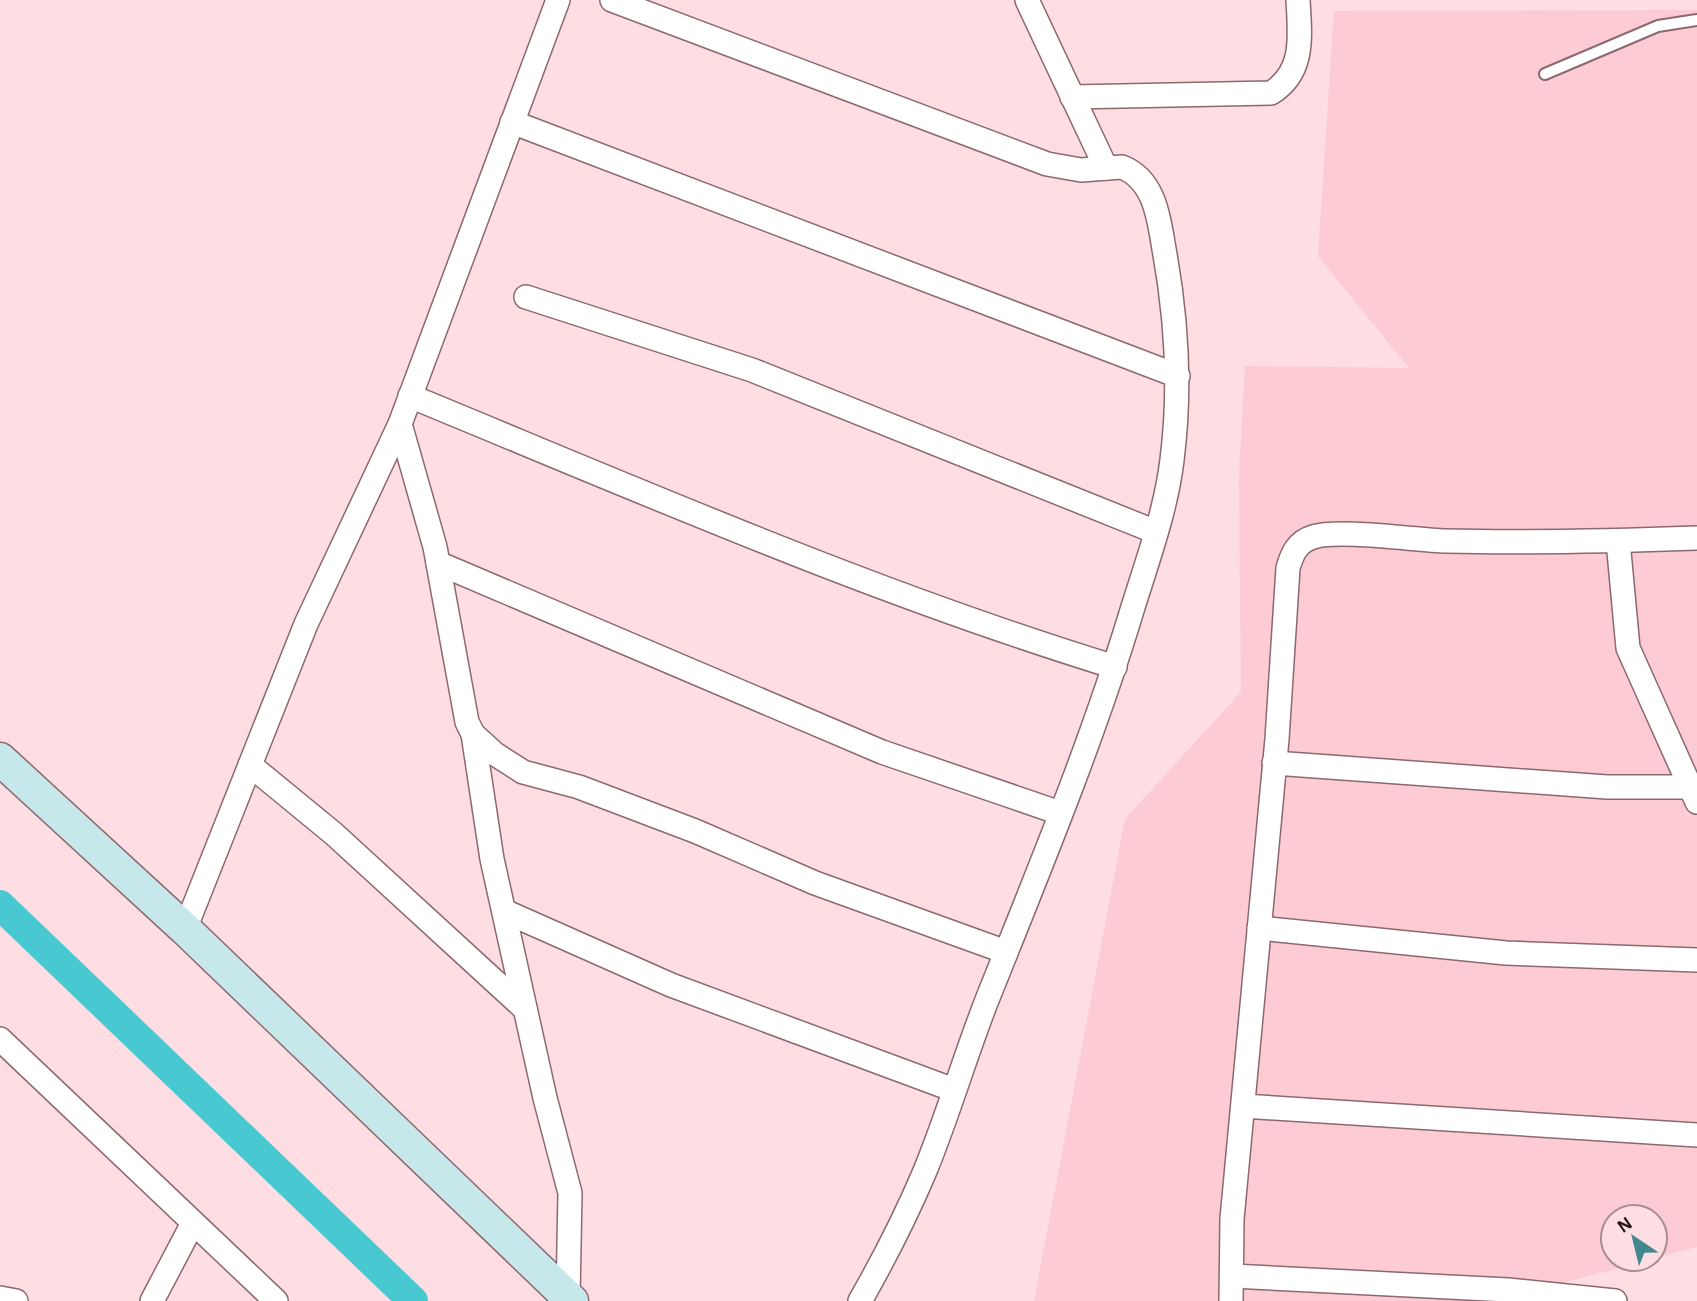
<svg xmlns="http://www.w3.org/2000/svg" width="1697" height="1301" viewBox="0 0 1697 1301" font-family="'Alegreya Sans',sans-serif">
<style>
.built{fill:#fccbd4}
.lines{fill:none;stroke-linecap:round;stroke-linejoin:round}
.canal{stroke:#48c9d2;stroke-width:30}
.lane-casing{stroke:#8c686f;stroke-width:14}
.street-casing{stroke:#8c686f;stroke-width:26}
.secondary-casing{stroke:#8c686f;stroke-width:35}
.lane{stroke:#fff;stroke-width:10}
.street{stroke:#fff;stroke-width:23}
.secondary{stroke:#c7e8eb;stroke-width:32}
</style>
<rect width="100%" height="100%" fill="#fedde3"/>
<path class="built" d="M 1697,10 L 1697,1247 L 1655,1258 L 1655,1217 L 1613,1217 L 1613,1259 L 1651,1259 L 1496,1301 L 1034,1301 L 1125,819 L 1241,692 L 1239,476 L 1245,366 L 1409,368 L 1318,256 L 1334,11 Z"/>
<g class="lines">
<path class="canal" d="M 0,905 L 413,1301"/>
<defs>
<path id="lane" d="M 1545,74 L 1658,26 L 1697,20"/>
<g id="street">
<path d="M 612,0 L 1047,164 L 1081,170 L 1122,167 C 1155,180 1159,219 1164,249 C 1177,320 1181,389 1172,460 C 1166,510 1148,559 1133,607 C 1093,740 1039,870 987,1000 C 965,1056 948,1115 925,1171 C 906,1216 884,1259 860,1301"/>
<path d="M 1027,0 L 1106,168"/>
<path d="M 1072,97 L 1271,93 C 1305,72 1300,36 1298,0"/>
<path d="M 512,122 L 1178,376"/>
<path d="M 526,297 L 752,370 L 1156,532"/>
<path d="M 410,396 C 643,492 874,593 1115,667"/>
<path d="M 400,424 L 435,547 L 467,722 L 473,734 L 495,754 L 523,772 L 579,787 L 695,831 L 815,883 L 1006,952"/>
<path d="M 1618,541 L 1628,648 L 1697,802"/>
<path d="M 438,563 L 882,752 L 1060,813"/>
<path d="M 473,734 L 492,859 L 545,1098 L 570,1193 L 568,1297"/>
<path d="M 1274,763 L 1607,787 L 1690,787"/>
<path d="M 250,765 L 334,834 L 525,1009"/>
<path d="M 504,911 L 671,985 L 954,1090"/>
<path d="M 1259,928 L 1506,953 L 1697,960"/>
<path d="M 185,929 L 306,624 L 400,424 L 558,0"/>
<path d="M 0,1039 L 276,1301"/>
<path d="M 1243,1106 L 1697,1135"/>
<path d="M 1232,1276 L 1508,1290 L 1615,1301"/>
<path d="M 0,1298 L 16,1301"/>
<path d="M 152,1301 L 193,1223"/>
<path d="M 1231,1301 L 1232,1219 L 1277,739 L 1288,568 C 1292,554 1297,542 1313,537 C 1340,529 1414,540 1446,541 C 1530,543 1614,541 1697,538"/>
</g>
<path id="secondary" d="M 0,759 L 185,929 L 572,1301"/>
</defs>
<use href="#lane" class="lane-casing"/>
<use href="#street" class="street-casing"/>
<use href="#secondary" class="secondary-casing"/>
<use href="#lane" class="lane"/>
<use href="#street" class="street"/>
<use href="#secondary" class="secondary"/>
</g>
<g transform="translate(1634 1238) rotate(325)"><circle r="33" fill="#fedde3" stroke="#a78e92" stroke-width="2"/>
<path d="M0-5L12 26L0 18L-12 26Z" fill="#41898e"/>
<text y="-10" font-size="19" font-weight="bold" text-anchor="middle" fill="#251719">N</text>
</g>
</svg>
